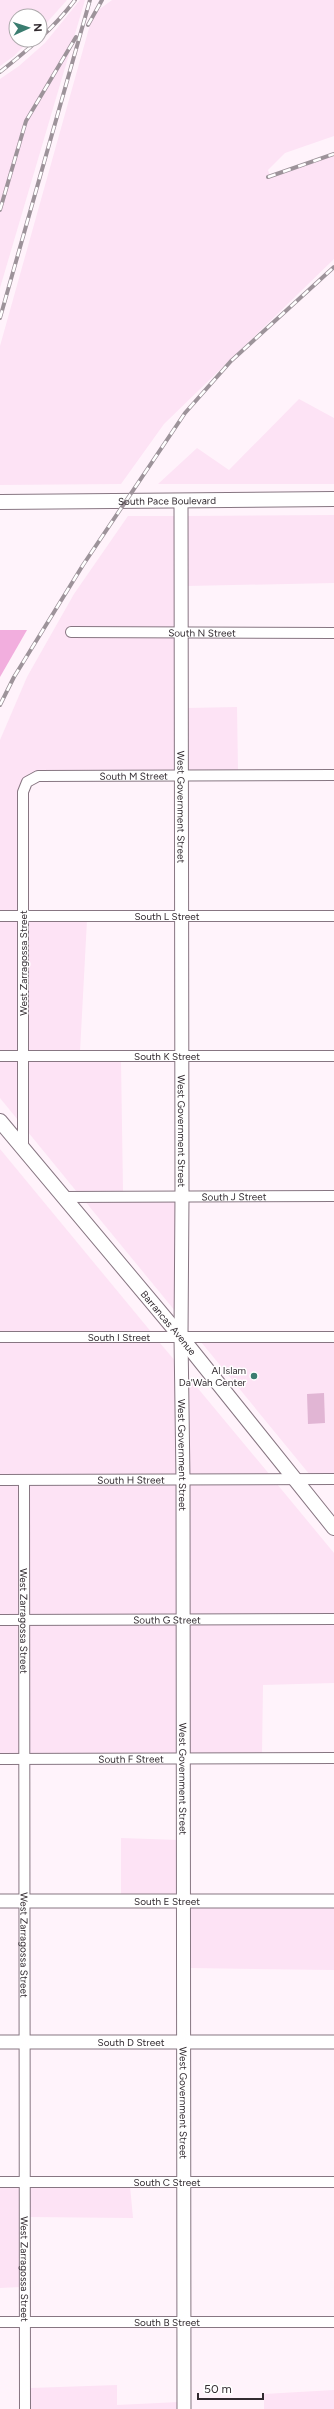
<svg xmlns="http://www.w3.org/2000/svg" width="334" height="2409" viewBox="0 0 334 2409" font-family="Figtree,sans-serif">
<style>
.built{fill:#fde3f5}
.green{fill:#e1b5d4}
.forest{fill:#f2aede}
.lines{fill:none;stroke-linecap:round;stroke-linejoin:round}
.minor-casing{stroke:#877682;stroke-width:12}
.tertiary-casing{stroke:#877682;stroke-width:15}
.secondary-casing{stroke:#877682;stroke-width:16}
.minor{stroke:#fff;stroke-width:10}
.tertiary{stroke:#fff;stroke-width:13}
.secondary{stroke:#fff;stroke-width:14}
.rail-casing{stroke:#9d939a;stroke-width:4}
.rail{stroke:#fff;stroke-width:2.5;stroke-dasharray:8;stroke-linecap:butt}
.poi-dot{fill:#3a7d70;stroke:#fff;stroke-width:1.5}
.labels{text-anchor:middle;stroke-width:3;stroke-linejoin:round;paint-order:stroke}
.street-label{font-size:10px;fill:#322b30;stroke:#fff}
.poi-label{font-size:10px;fill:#322b30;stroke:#fff;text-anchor:end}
</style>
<rect width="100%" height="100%" fill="#fff3fb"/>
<g class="built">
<path d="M 0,0 L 67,0 L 40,30 L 40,16 L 16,16 L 16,40 L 30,40 L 14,56 L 0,66 Z"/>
<path d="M 80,0 L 85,0 L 0,288 L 0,79 L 19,66 L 45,43 Z"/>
<path d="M 112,0 L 334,0 L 334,136 L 285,153 L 268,170 L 270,176 L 334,155 L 334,259 L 164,424 L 121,484 L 0,485 L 0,346 L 93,14 Z"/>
<path d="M 299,399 L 334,418 L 334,484 L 158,484 L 197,448 L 229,470 Z"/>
<path d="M 334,515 L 334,583 L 187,586 L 187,516 Z"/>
<path d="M 128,516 L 176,516 L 177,629 L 66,628 L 66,636 L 177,638 L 177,770 L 30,773 L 24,779 L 18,792 L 18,912 L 0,911 L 0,740 L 27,677 L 74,594 Z"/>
<path d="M 237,707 L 238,770 L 187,770 L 187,708 Z"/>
<rect x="0" y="920" width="18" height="132"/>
<path d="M 28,920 L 87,920 L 80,1052 L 28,1052 Z"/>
<path d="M 18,1060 L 18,1120 L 0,1098 L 0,1061 Z"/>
<path d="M 28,1060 L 121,1060 L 123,1191 L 77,1192 L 28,1132 Z"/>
<path d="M 0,1149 L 152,1333 L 0,1332 Z"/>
<path d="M 84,1200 L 177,1200 L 176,1312 Z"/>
<path d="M 0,1341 L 159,1342 L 176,1362 L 178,1475 L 0,1476 Z"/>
<path d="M 201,1342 L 334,1342 L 334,1475 L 310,1475 Z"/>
<path d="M 186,1374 L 270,1475 L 188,1475 Z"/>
<path d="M 18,1484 L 19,1615 L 0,1615 L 0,1485 Z"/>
<path d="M 29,1484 L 178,1484 L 179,1615 L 29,1615 Z"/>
<path d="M 189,1484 L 277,1484 L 334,1553 L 334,1615 L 189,1615 Z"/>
<path d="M 179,1623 L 179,1754 L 29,1754 L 29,1624 Z"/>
<path d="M 189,1623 L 334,1623 L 334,1683 L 263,1685 L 262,1754 L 189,1754 Z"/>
<path d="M 0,1624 L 18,1624 L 19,1754 L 0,1754 Z"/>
<path d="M 121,1838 L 179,1840 L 179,1896 L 121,1897 Z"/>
<path d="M 189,1905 L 334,1905 L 334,1970 L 189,1968 Z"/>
<path d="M 0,2186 L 20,2186 L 20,2287 L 0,2288 Z"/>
<path d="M 30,2186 L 130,2186 L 133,2218 L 30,2217 Z"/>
<path d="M 117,2385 L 117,2405 L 179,2402 L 179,2409 L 30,2409 L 30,2388 Z"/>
<path d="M 334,2390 L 334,2409 L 264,2409 L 264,2394 Z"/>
</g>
<path class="green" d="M 324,1393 L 325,1423 L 308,1424 L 307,1394 Z"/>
<path class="forest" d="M 0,630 L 27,630 L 0,677 Z"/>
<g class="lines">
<defs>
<g id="minor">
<path id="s1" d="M 71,632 L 334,633"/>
<path id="s2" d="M 0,916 L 334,916"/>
<path id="s3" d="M 0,1056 L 334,1056"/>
<path id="s4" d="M 23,1149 L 23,792 L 27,782 L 38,776 L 334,775"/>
<path id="s5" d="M 62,1197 L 334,1196"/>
<path id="s6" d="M 0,1337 L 334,1337"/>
<path id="s7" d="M 0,1480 L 334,1479"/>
<path id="s8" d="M 24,1480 L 25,2409"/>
<path id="s9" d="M 0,1620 L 334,1619"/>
<path id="s10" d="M 0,1759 L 334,1758"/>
<path id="s11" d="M 0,2182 L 334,2182"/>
<path id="s12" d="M 0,2322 L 334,2322"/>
</g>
<g id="tertiary">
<path id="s13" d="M 181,501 L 182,1195 L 181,1337 L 183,1480 L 184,2409"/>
<path id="s14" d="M 0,1901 L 334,1901"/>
<path id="s15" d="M 0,2042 L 334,2042"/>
</g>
<g id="secondary">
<path id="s16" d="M 0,502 L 334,499"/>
<path id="s17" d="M 0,1121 L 181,1337 L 334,1528"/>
</g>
</defs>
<use href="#minor" class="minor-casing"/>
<use href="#tertiary" class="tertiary-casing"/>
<use href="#secondary" class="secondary-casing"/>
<use href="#minor" class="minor"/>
<use href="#tertiary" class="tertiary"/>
<use href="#secondary" class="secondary"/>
<defs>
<g id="rail">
<path d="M 88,25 L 102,0"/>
<path d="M 0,72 C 28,50 53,29 75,0"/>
<path d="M 268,177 L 334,154"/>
<path d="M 0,210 L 26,121 L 76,37"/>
<path d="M 0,318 L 90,0"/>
<path d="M 0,705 L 14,677 L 83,565 L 185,413 L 231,361 L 334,267"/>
</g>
</defs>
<use href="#rail" class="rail-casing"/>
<use href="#rail" class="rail"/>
</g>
<circle class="poi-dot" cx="254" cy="1376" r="4"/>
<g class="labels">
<g class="street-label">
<text dy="4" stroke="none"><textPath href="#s16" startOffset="167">South Pace Boulevard</textPath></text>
<text dy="4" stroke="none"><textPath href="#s1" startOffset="131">South N Street</textPath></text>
<text dy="4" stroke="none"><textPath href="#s4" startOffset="476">South M Street</textPath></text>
<text dy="4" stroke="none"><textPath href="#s13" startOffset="306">West Government Street</textPath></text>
<text dy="4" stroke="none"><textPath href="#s2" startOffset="167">South L Street</textPath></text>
<text transform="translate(23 963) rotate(-90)" y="4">West Zarragossa Street</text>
<text dy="4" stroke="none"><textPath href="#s3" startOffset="167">South K Street</textPath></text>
<text dy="4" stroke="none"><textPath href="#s13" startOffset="630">West Government Street</textPath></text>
<text dy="4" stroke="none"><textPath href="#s5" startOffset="172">South J Street</textPath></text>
<text dy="4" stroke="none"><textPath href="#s17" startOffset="263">Barrancas Avenue</textPath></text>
<text dy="4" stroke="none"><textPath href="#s6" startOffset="119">South I Street</textPath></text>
<text dy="4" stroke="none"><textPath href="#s13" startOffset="954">West Government Street</textPath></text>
<text dy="4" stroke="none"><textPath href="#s7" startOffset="131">South H Street</textPath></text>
<text dy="4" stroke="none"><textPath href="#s9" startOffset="167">South G Street</textPath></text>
<text dy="4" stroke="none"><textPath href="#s8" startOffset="141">West Zarragossa Street</textPath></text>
<text dy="4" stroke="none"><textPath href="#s10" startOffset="131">South F Street</textPath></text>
<text dy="4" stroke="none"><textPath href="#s13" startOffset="1278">West Government Street</textPath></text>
<text dy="4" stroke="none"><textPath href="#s14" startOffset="167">South E Street</textPath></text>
<text dy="4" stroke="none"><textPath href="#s8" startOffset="465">West Zarragossa Street</textPath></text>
<text dy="4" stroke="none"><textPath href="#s15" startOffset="131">South D Street</textPath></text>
<text dy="4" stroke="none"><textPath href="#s13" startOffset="1602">West Government Street</textPath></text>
<text dy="4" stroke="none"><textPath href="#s11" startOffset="167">South C Street</textPath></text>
<text dy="4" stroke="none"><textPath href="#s8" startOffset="789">West Zarragossa Street</textPath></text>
<text dy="4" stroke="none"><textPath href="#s12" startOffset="167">South B Street</textPath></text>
</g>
<g class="poi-label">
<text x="246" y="1374">Al Islam<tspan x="246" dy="12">Da'Wah Center</tspan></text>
</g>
</g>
<g transform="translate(28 28) rotate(87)"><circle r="19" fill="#ffffff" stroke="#adaaac"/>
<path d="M0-3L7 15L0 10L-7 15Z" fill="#3a7d70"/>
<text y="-6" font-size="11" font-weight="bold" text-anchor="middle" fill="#322b30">N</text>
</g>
<path d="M198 2393v6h65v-6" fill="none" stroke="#322b30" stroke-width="2"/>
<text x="204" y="2393" font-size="12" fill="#322b30" stroke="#ffffff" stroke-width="3" paint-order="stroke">50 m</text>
</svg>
